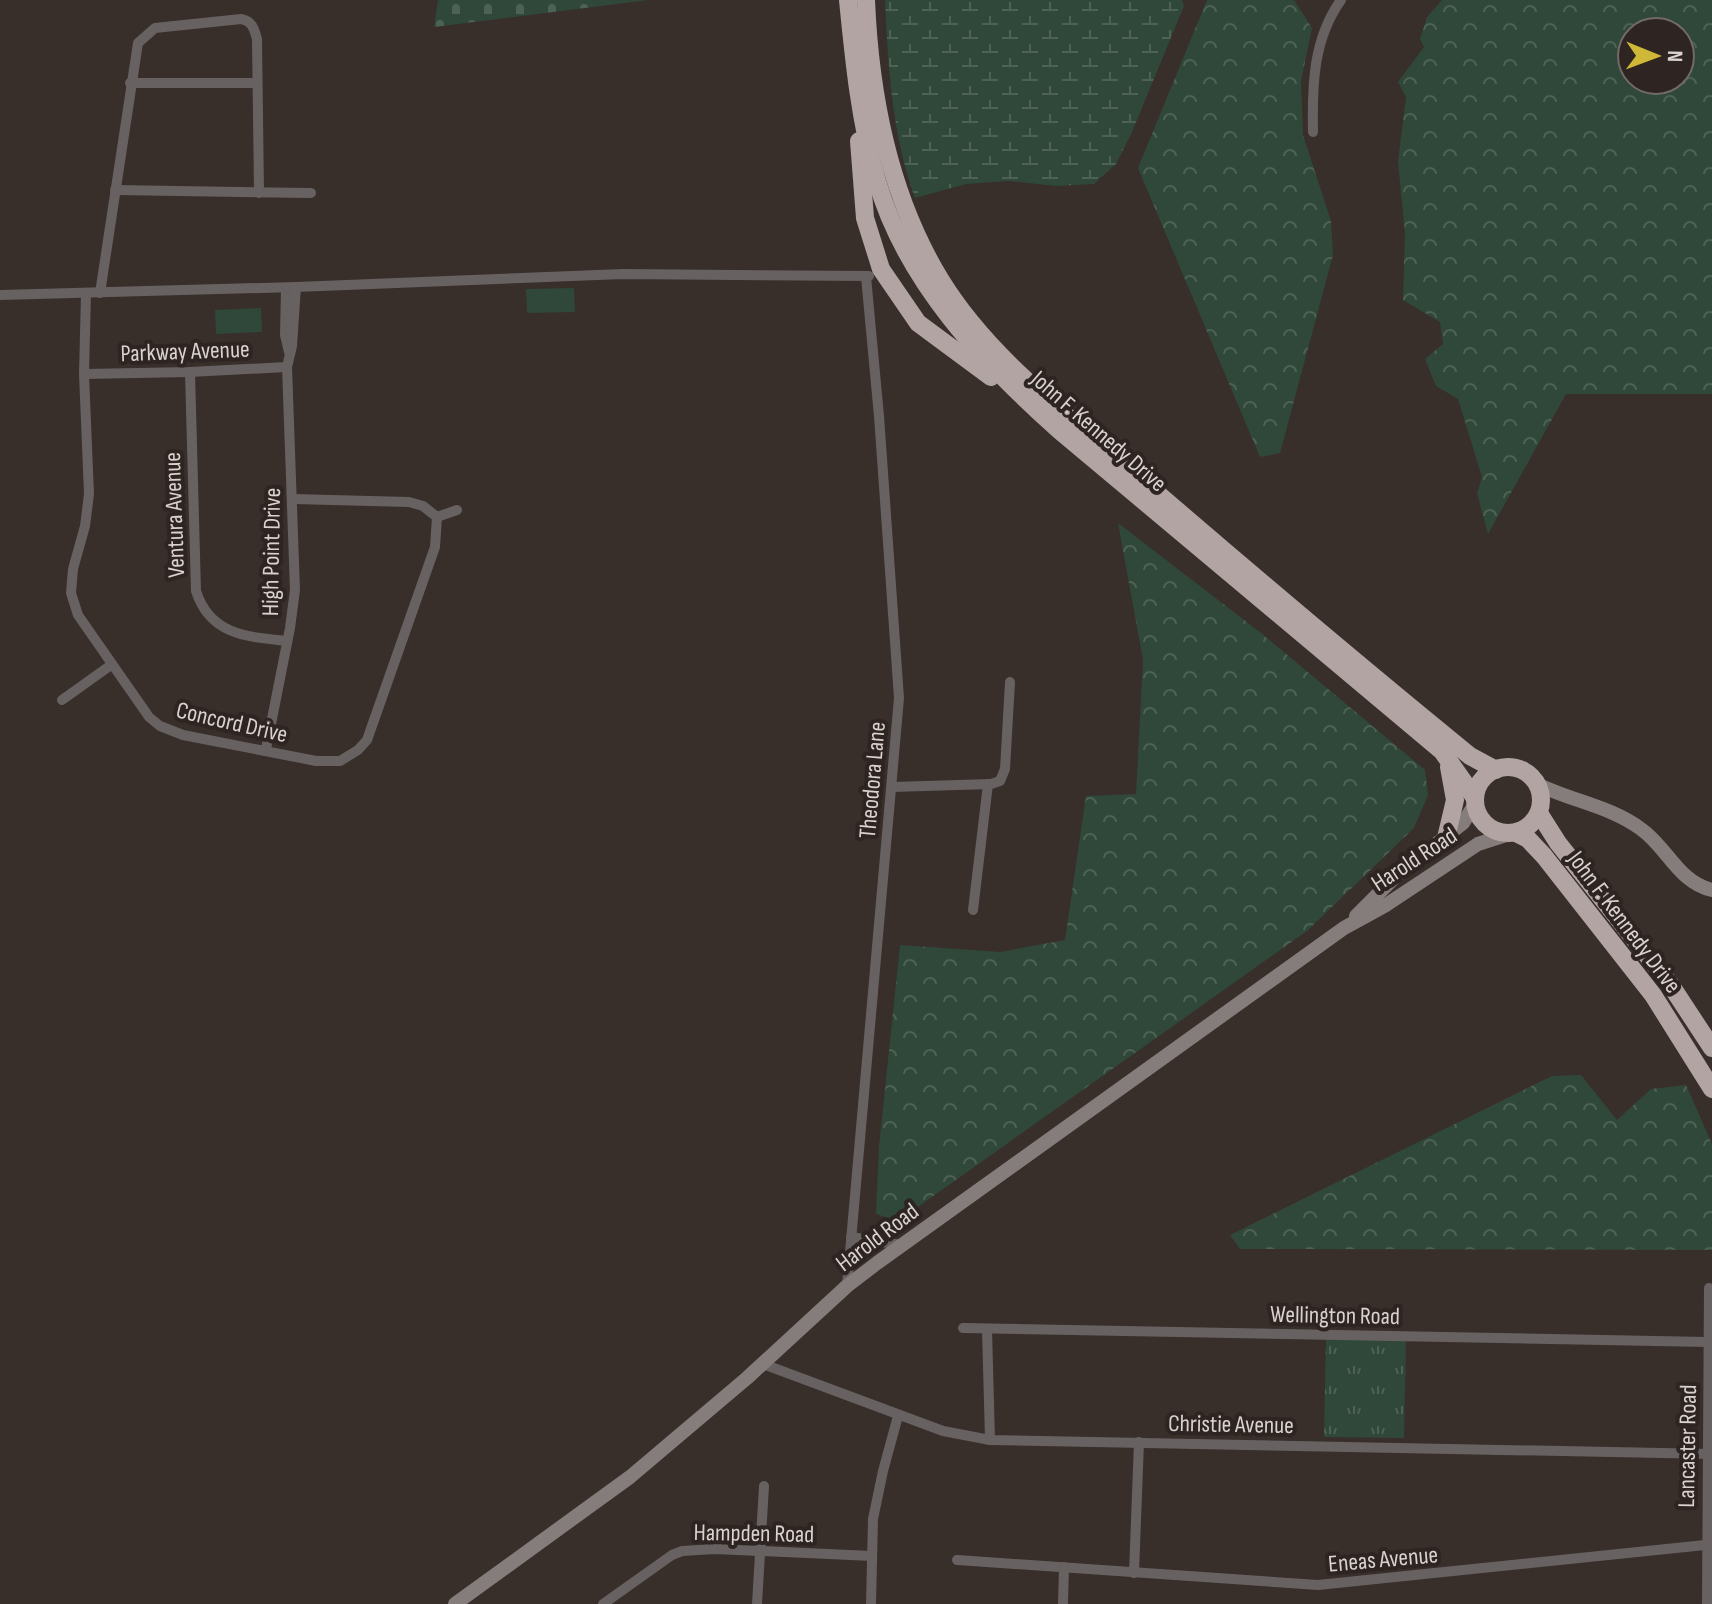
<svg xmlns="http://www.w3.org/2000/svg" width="1712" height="1604" viewBox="0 0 1712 1604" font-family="'Sofia Sans Condensed',sans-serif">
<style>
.grass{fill:#2f4839}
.forest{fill:url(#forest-crowns);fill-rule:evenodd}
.wetland{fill:url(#wetland-marsh)}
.cemetery{fill:url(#cemetery-stones)}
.park{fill:url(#park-tufts)}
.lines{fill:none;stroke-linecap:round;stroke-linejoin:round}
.street{stroke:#676161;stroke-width:10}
.secondary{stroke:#857d7b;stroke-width:14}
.highway{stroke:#b1a4a2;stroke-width:18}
.labels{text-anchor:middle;stroke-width:8;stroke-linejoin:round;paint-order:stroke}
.street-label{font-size:24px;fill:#d9d3d0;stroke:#2e2421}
</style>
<defs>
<pattern id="forest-crowns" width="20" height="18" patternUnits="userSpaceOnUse" patternTransform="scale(2)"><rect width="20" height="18" fill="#2f4839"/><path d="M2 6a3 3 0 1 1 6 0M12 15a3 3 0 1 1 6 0" fill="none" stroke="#4d6255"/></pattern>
<pattern id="wetland-marsh" width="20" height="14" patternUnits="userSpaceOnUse" patternTransform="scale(2)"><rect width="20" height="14" fill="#2f4839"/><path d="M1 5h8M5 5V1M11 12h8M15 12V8" fill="none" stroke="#4d6255"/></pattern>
<pattern id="cemetery-stones" width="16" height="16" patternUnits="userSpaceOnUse" patternTransform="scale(2)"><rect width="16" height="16" fill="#2f4839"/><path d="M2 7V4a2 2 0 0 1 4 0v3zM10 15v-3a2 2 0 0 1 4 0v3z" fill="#4d6255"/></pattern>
<pattern id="park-tufts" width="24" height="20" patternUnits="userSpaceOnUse" patternTransform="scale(2)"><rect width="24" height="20" fill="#2f4839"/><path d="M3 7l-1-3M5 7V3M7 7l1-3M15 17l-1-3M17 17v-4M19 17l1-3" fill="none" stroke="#4d6255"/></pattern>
</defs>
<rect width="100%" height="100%" fill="#382e2a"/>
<g class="grass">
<path d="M 574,288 L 575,312 L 527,313 L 526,289 Z"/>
<path d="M 261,308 L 262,332 L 216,334 L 215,310 Z"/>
</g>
<g class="forest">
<path d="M 1207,0 L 1294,0 L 1312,28 L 1301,81 L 1303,135 L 1331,221 L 1333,255 L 1280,453 L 1260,457 L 1138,168 Z"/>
<path d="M 1442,0 L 1712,0 L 1712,394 L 1566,394 L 1488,534 L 1477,493 L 1482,477 L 1458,399 L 1436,386 L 1425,359 L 1443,344 L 1440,322 L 1403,300 L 1405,233 L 1398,161 L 1406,97 L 1398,82 L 1424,47 L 1420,39 L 1427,17 ZM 1632,32 L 1680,32 L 1680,80 L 1632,80 Z"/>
<path d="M 1118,523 L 1261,633 L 1425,770 L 1428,795 L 1414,828 L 1307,931 L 898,1221 L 876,1214 L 879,1147 L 900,945 L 1000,952 L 1065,940 L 1086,796 L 1136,794 L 1143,660 Z"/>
<path d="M 1581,1075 L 1617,1120 L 1651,1089 L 1686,1085 L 1712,1144 L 1712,1250 L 1240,1249 L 1230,1235 L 1552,1076 Z"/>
</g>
<path class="wetland" d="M 885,0 L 1182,0 L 1184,6 L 1132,132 L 1116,164 L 1094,184 L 1057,186 L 1009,181 L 966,184 L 915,198 C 892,134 888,67 885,0 Z"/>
<path class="cemetery" d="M 438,0 L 648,0 L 434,27 Z"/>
<path class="park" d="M 1326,1337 L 1406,1339 L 1404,1438 L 1324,1437 Z"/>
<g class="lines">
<g class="street">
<path d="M 130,83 L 257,83"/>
<path d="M 1313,132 C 1312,86 1313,39 1341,0"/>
<path d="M 115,190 L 311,193"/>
<path d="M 286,288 L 285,335 L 289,352"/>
<path d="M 86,293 L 84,374 L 89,494 L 85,526 L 73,569 L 71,593 L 78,615 L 149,717 L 160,726 L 183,735 L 316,761 L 340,761 L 358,750 L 367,740 L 435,547 L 437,517 L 423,506 L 409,502 L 293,499"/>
<path d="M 100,293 L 138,43 L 155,28 L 241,19 C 252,21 254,28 257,39 L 259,193"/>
<path d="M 0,295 L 296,287 L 623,274 L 869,276"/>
<path d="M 190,372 L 196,591 C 210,635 247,637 287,641"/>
<path d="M 84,374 L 190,372 L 287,367"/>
<path d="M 437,517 L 457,510"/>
<path d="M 62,700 L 111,665"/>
<path d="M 266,749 L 290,628 L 295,590 L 287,367 L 292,346 L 296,287"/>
<path d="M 892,787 L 991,784 L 1000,781 L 1005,769 L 1010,682"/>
<path d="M 973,910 L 988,784"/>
<path d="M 851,1237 L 901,1245"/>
<path d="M 847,1286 L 899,698 L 879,416 L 866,277"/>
<path d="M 963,1328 L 1708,1342"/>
<path d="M 987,1329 L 990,1440"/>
<path d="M 763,1364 L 943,1431 L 990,1440 L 1712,1454"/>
<path d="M 957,1560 L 1318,1585 L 1705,1545"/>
<path d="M 1134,1573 L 1139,1442"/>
<path d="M 603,1604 L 672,1555 L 682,1551 L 715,1549 L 872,1556"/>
<path d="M 757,1604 L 764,1486"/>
<path d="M 871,1604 L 873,1519 L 883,1471 L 898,1416"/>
<path d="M 1063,1604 L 1064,1567"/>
<path d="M 1707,1604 L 1709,1288"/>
</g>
<g class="secondary">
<path d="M 1537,784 C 1571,801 1610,806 1641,829 C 1667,847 1678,882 1712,890"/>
<path d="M 1356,916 L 1398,874 L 1463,823 L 1475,804"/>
<path d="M 455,1604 L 630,1477 L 747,1378 L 847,1286 L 877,1263 L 1344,928 L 1386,905 L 1478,844 L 1509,834"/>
</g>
<g class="highway">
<path d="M 848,0 C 854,61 860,122 877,181 C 906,282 983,362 1059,430 L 1442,751 L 1475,798"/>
<path d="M 866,0 C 870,97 889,195 940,279 C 988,358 1067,415 1136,475 C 1246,570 1357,664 1470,756 L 1496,770"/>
<path d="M 859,141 L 865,218 L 881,269 L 918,323 L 991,377"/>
<circle cx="1508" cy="800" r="33"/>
<path d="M 1539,813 L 1558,843 L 1670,984 L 1712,1048"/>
<path d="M 1516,833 L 1528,839 L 1544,856 L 1653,995 L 1712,1089"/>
<path d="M 1446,838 L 1455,800 L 1449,767"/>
</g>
</g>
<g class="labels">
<g class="street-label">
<text transform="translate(185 351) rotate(-2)" y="8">Parkway Avenue</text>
<text transform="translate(1099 431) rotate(41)" y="8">John F. Kennedy Drive</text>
<text transform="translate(174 515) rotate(-92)" y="8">Ventura Avenue</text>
<text transform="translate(271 552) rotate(-89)" y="8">High Point Drive</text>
<text transform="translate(232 722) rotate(13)" y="8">Concord Drive</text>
<text transform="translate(872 780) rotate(-85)" y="8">Theodora Lane</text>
<text transform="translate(1414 859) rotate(-33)" y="8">Harold Road</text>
<text transform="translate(1625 922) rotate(53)" y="8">John F. Kennedy Drive</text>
<text transform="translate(877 1237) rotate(-37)" y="8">Harold Road</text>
<text transform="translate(1335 1315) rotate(1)" y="8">Wellington Road</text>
<text transform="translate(1231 1424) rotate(1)" y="8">Christie Avenue</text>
<text transform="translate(1687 1446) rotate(-89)" y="8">Lancaster Road</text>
<text transform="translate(754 1533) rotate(1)" y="8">Hampden Road</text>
<text transform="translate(1383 1559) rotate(-5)" y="8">Eneas Avenue</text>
</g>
</g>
<g transform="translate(1656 56) rotate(91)"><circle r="38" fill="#2e2421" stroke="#726a67" stroke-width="2"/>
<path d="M0-6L14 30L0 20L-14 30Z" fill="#cfb837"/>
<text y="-12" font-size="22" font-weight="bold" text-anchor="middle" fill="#d9d3d0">N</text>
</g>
</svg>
